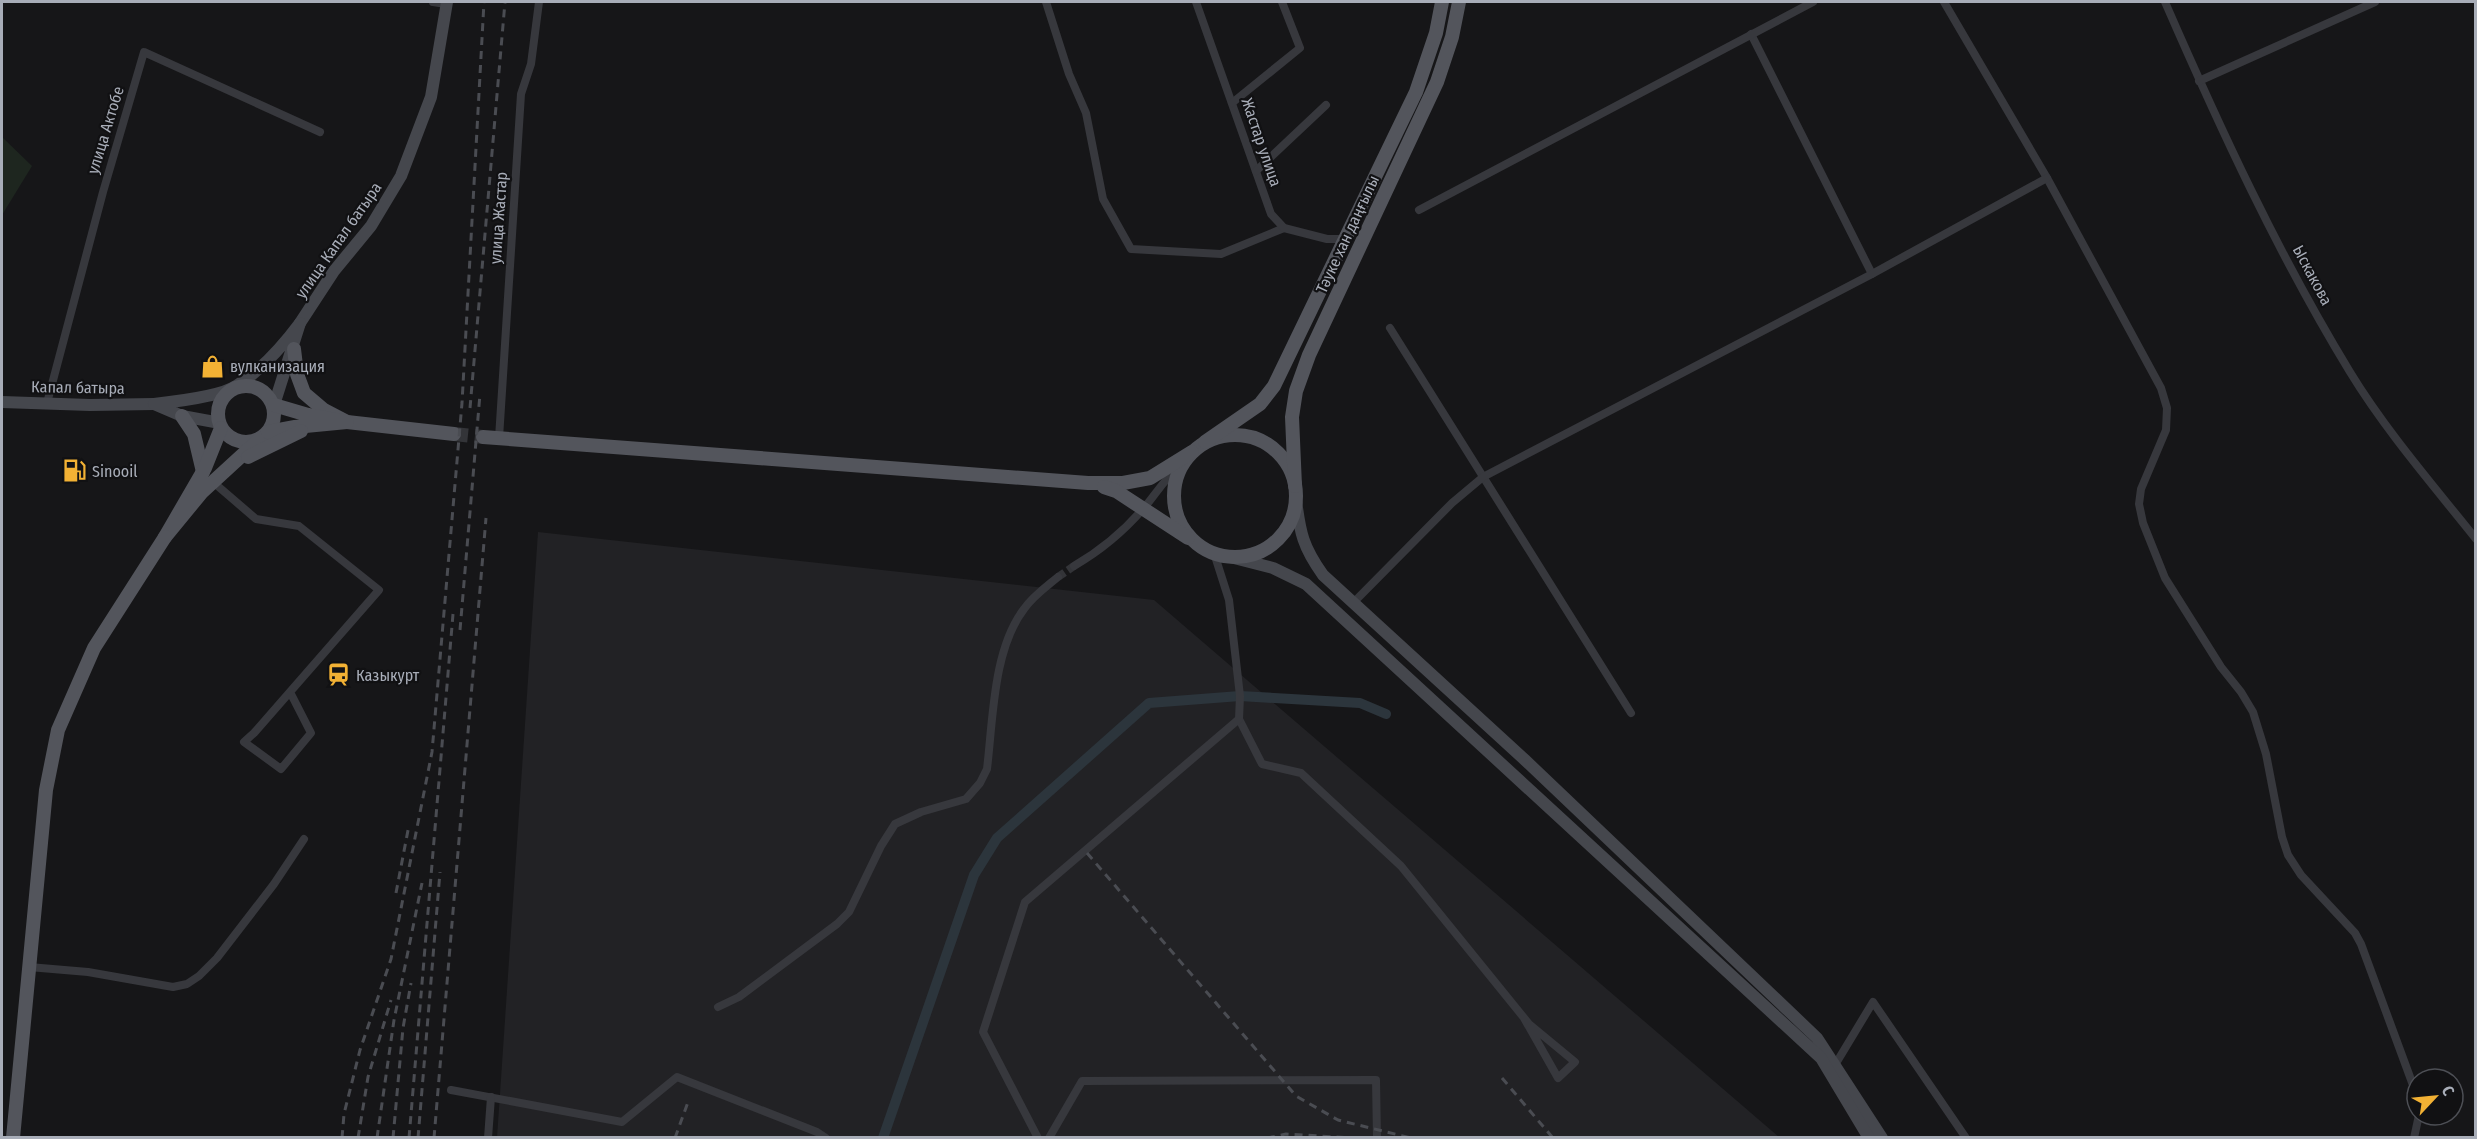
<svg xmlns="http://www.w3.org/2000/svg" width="2477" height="1139" viewBox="0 0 2477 1139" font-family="'Fira Sans Condensed',sans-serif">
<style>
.built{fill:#222225}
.green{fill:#1e261f}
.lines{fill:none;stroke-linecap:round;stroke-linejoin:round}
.canal{stroke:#2c353c;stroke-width:10}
.street-tunnel{stroke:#333438;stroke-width:8;stroke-dasharray:8 4;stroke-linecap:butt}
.primary-tunnel{stroke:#333438;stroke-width:14;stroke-dasharray:14 7;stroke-linecap:butt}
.street{stroke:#37383d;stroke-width:8}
.secondary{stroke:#45474d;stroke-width:12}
.primary{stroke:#53555c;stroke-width:14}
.rail{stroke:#4a4c52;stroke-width:3;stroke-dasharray:8 6;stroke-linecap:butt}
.labels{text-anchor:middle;stroke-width:4.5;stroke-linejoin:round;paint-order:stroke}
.street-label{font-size:16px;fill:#a8adb8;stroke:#111113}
.poi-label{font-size:16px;fill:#a8adb8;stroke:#111113;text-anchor:start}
</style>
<rect width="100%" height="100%" fill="#161618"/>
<path class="built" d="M 538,532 L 1154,600 L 1779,1137 L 497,1138 Z"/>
<path class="green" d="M 2,137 L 32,166 L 2,215 Z"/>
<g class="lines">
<path class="canal" d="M 883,1138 L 974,875 L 997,838 L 1149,703 L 1240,696 L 1360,703 L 1386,714"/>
<path class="street-tunnel" d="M 1058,577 L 1074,566"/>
<path class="primary-tunnel" d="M 454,434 L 483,437"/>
<g class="street">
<path d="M 433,2 L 446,4"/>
<path d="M 1046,2 L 1069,74 L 1086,113 L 1103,199 L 1131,249 L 1221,254 L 1284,228"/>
<path d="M 1196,2 L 1271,214 L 1284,228 L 1327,239 L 1346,239"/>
<path d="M 1944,2 L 2047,178 L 2161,388 L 2167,408 L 2166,430 L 2141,489 L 2139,504 L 2143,523 L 2165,578 L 2221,667 L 2241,692 L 2253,712 L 2266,754 L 2282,837 L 2288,855 L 2301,875 L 2355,933 L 2361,944 L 2417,1096"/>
<path d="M 2165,2 C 2220,128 2278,254 2350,372 C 2386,431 2433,485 2476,539"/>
<path d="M 1751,34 L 1872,274"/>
<path d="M 2199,81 L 2375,2"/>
<path d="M 1232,103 L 1300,48 L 1282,2"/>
<path d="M 1256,171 L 1326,105"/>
<path d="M 1419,210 L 1813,2"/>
<path d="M 1390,328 L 1631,713"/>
<path d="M 47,403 L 103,192 L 144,52 L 320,132"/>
<path d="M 499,438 L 521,94 L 531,64 L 539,2"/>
<path d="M 213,482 L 256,519 L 299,526 L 379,590 L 254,733 L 244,742 L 281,769 L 311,733 L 290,692"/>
<path d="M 1074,566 C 1100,551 1123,532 1143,509 C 1156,494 1165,478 1180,466"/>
<path d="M 1353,603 L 1452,503 L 1483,477 L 1872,274 L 2047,178"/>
<path d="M 1239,719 L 1262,764 L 1301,773 L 1401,866 L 1529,1024 L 1575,1062 L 1558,1078 L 1524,1018"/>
<path d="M 29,967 L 88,972 L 173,987 L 187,984 L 199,976 L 217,958 L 274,884 L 304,839"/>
<path d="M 718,1007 L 739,997 L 837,924 L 849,912 L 881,846 L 895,824 L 921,812 L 966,799 L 980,783 L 987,769 C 993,720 993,649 1024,609 C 1033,596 1046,587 1058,577"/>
<path d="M 1835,1065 L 1873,1002 L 1966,1138"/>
<path d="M 451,1090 L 622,1122 L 677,1077 L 817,1132 L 826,1138"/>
<path d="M 488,1138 L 491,1097"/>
<path d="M 1038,1138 L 983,1032 L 1025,902 L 1239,719 L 1240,696 L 1229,600 L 1214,553"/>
<path d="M 1049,1138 L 1082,1081 L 1376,1080 L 1377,1138"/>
<path d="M 2414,1138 L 2419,1115"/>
</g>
<g class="secondary">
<path d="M 300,323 L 334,271 L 371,226 L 401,176 L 431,97 L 447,2"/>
<path d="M 2,402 L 90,405 L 154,404"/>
<path d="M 220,423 L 182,416 L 154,404 C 172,402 222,396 236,386 C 262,370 282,347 300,323 L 274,405"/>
<path d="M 1296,500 C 1300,533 1303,547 1323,575 L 1525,760 L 1817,1038 L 1882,1138"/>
<path d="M 1230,557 L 1273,568 L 1306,584 L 1821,1058 L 1869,1138"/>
</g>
<g class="primary">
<path d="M 294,349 L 297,374 L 304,393 L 324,410 L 347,422 L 454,434"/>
<circle cx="246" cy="414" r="28"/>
<path d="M 182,416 L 194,434 L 203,472"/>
<path d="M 221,428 L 205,468 L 165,537 L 202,492 L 261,438"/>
<path d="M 268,432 L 295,427 L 347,422 L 308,415 L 274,405"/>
<circle cx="1235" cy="496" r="61"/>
<path d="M 483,437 L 1088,483 L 1123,483 L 1150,478 L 1192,452"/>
<path d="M 1205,442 L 1260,404 L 1274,386 L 1416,92 L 1436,33 L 1442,2"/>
<path d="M 248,457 L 301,431"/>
<path d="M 1295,486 L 1292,417 L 1296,391 L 1309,355 L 1437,82 L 1452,37 L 1459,2"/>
<path d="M 1104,487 L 1116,491 L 1188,538"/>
<path d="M 13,1138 L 46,790 L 58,730 L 94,648 L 165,537"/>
</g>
<g class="rail">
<path d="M 470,408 L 505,2"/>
<path d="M 460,630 L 480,394"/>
<path d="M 1087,853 L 1296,1096 L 1338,1120 L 1411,1138"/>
<path d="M 396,893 L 409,825"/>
<path d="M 1502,1078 L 1553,1138"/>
<path d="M 342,1138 L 344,1114 L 360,1050 L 391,959 L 432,752 L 462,403 L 484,2"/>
<path d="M 358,1138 L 368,1077 L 391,1000"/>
<path d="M 377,1138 L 394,1020 L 422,883"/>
<path d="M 393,1138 L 403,1028 L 411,983"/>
<path d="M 409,1138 L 453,614"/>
<path d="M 418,1138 L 440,872"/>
<path d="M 434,1138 L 486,518"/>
<path d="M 675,1138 L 688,1102"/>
<path d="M 1267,1138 L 1286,1134 L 1352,1138"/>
</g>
</g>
<defs>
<symbol id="shop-bare" viewBox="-9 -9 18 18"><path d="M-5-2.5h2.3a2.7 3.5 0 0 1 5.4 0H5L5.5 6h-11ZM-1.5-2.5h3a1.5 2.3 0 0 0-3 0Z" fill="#f2b134" stroke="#111113" stroke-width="2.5" paint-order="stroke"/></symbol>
<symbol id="fuel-bare" viewBox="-9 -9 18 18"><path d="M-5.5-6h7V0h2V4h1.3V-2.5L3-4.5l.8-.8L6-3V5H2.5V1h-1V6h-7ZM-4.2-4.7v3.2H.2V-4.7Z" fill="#f2b134" stroke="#111113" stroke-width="2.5" paint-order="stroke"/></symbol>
<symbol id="station-bare" viewBox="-9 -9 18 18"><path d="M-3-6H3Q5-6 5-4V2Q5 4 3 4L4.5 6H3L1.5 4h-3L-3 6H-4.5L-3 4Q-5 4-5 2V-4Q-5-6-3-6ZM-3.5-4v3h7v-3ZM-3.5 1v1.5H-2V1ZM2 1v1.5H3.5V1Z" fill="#f2b134" stroke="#111113" stroke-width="2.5" paint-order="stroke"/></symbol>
</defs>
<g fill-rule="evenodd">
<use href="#shop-bare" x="196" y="350" width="33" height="33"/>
<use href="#fuel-bare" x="58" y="454" width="33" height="33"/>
<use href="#station-bare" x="322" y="658" width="33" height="33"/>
</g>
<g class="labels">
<g class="street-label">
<text transform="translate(105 130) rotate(-73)" y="6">улица Актобе</text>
<text transform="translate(1262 142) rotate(71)" y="6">Жастар улица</text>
<text transform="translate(498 218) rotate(-86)" y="6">улица Жастар</text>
<text transform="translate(1347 234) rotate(-65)" y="6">Тәуке хан даңғылы</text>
<text transform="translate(338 240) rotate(-55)" y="6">улица Капал батыра</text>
<text transform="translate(2313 275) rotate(62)" y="6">Ыскакова</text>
<text transform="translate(78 387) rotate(1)" y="6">Капал батыра</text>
</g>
<g class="poi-label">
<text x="230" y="372">вулканизация</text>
<text x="92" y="477">Sinooil</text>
<text x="356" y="681">Казыкурт</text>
</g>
</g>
<rect width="2477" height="1139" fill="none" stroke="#a8adb8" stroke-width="6"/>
<g transform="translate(2435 1097) rotate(64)"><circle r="28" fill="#111113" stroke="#4d4f55" stroke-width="1.5"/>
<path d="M0-4.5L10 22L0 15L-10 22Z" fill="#f2b134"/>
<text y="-9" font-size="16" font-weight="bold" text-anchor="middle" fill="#a8adb8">С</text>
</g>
</svg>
